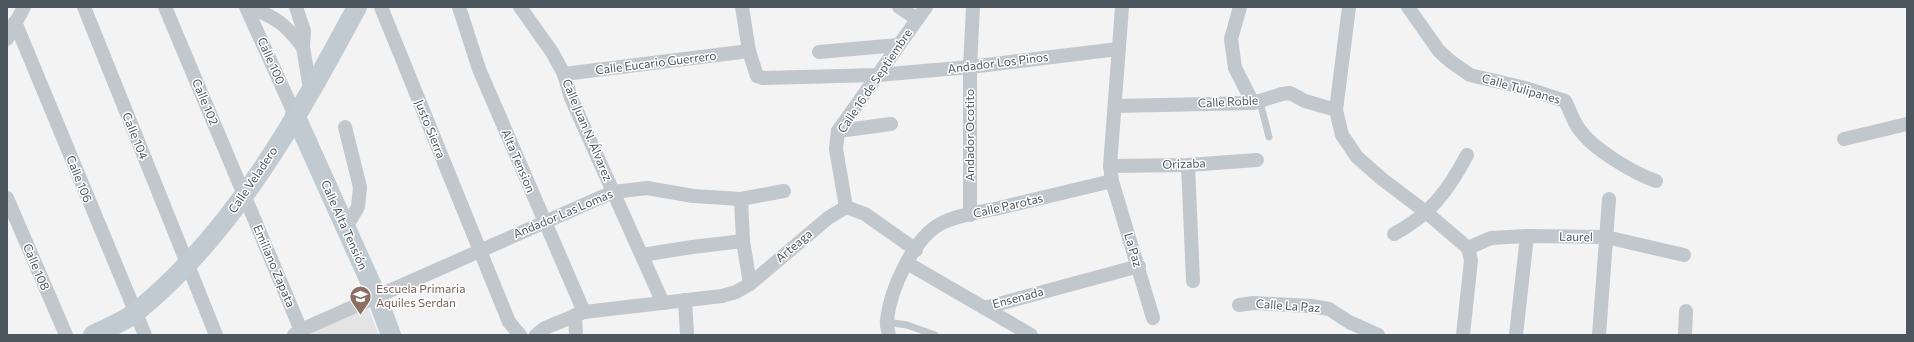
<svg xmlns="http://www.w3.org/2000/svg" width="1914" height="342" viewBox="0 0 1914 342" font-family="Commissioner,sans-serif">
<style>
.education{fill:#e5e4e4}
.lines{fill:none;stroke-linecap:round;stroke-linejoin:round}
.lane{stroke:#c0c7cd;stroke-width:7}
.street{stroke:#c0c7cd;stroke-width:14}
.secondary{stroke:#c1cad1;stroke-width:20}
.labels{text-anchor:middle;stroke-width:3;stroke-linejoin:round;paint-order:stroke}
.street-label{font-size:12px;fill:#4c565e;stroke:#fff}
.education-label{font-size:12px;fill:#785e54;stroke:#fff;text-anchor:start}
</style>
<rect width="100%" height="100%" fill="#f4f3f3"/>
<path class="education" d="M 368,308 L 379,335 L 308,335 L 307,334 Z"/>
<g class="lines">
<g class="lane">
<path d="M 1260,102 L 1269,137"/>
<path d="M 886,322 L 907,325 L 935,335"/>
</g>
<g class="street">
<path d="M 84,7 L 216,335"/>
<path d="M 165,7 L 303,335"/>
<path d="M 246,7 L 295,115"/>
<path d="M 250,7 C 278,19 284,23 303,47"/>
<path d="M 296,7 L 304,31 L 303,47 L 310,89"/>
<path d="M 381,7 L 509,322 L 520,335"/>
<path d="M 459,7 L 479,69 L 584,312"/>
<path d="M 520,7 L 552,52 L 564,74 L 571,98 L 663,303"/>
<path d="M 742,7 L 749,51 L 757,76 L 763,78 L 878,75 L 970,67 L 1118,49"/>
<path d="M 899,7 L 917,19"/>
<path d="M 1122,7 L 1110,166 L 1112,181 L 1153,318"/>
<path d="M 1240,7 L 1231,39 L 1235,68 L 1253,103"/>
<path d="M 1349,7 L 1336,110 L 1342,135 L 1357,157 L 1382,179 L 1427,213 L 1468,248 L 1471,260 L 1463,335"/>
<path d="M 1408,7 L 1439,51 L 1450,61 L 1470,75 L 1525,88 L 1565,101 C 1570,110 1573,121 1579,129 C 1593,149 1633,173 1656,181"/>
<path d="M 15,22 L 145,335"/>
<path d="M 7,39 L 24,7"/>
<path d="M 819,52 L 898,45"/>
<path d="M 564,74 L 749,51"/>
<path d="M 1115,106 L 1253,103 L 1282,94 L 1290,93 L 1305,101 L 1336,110"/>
<path d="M 838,131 L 891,124"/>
<path d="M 1844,139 L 1907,124"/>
<path d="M 1188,165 L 1193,281"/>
<path d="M 1110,166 L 1188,165 L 1257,160"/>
<path d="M 7,198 L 66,335"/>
<path d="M 741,199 L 743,241 L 750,284"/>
<path d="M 846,207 L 836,149 L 838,131 L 926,7"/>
<path d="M 846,207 L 865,214 L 916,250"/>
<path d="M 970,215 L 970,67 L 973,7"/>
<path d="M 345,229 L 358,207 L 360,187 L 345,127"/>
<path d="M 1394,234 C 1430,215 1448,191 1467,155"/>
<path d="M 1468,248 L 1491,238 L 1527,236 L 1606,237 L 1684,255"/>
<path d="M 642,255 L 692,247 L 743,241"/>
<path d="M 907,263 L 1031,335"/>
<path d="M 685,300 L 687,335"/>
<path d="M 1239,305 L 1253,303 L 1311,306 L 1329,309 L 1349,322 L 1378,335"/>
<path d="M 984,308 L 1139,266"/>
<path d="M 575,315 L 576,335"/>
<path d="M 294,335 L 301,330 L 613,192 L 647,188 L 693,196 L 741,199 L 784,191"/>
<path d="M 536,335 L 545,328 L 584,312 L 722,296 L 736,292 L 750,284 L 828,218 L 846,207"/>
<path d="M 889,335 C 888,330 886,325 887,320 C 890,290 913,239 940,224 C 957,215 980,212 999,208 C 1036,199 1074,190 1112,181"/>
<path d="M 1516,335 L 1527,236"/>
<path d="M 1599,335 L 1609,199"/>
<path d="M 1685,335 L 1686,311"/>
</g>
<g class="secondary">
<path d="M 295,115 L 377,297 L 391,335"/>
<path d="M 93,335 C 107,328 124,322 136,312 C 233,234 299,115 357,7"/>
</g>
</g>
<defs>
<symbol id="school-pin" viewBox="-11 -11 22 30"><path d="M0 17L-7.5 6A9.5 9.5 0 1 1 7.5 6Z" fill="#8d6e63" stroke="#fff"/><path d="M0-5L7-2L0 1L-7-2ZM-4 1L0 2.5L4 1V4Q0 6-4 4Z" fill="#fff"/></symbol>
</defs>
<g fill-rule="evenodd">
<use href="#school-pin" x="348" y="284" width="25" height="34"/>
</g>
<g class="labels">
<g class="street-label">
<text transform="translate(271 61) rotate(66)" y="4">Calle 100</text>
<text transform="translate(656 63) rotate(-7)" y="4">Calle Eucario Guerrero</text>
<text transform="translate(998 63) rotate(-7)" y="4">Andador Los Pinos</text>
<text transform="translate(875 81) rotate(-56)" y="4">Calle 16 de Septiembre</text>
<text transform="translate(1521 89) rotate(16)" y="4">Calle Tulipanes</text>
<text transform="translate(205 102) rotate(67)" y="4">Calle 102</text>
<text transform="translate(1228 102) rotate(-3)" y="4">Calle Roble</text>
<text transform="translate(430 129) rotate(68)" y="4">Justo Sierra</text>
<text transform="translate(587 130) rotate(67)" y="4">Calle Juan N. Álvarez</text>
<text transform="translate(970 135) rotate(-90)" y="4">Andador Ocotito</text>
<text transform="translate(135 136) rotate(68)" y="4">Calle 104</text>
<text transform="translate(518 161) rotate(67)" y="4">Alta Tension</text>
<text transform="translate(1184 164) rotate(-2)" y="4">Orizaba</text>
<text transform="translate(79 179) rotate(68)" y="4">Calle 106</text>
<text transform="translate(253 180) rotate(-56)" y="4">Calle Veladero</text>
<text transform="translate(1008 206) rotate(-13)" y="4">Calle Parotas</text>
<text transform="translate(563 214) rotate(-23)" y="4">Andador Las Lomas</text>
<text transform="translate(344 225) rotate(66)" y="4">Calle Alta Tensión</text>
<text transform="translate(1576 237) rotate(1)" y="4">Laurel</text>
<text transform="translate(794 246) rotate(-40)" y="4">Arteaga</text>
<text transform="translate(1133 250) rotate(73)" y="4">La Paz</text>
<text transform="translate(274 266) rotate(67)" y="4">Emiliano Zapata</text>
<text transform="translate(36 267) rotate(67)" y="4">Calle 108</text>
<text transform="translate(1018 298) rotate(-15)" y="4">Ensenada</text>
<text transform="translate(1288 306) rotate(4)" y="4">Calle La Paz</text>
</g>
<g class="education-label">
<text x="376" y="293">Escuela Primaria<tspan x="376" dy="14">Aquiles Serdan</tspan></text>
</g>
</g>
<rect width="1914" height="342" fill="none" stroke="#4c565e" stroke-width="16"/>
</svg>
